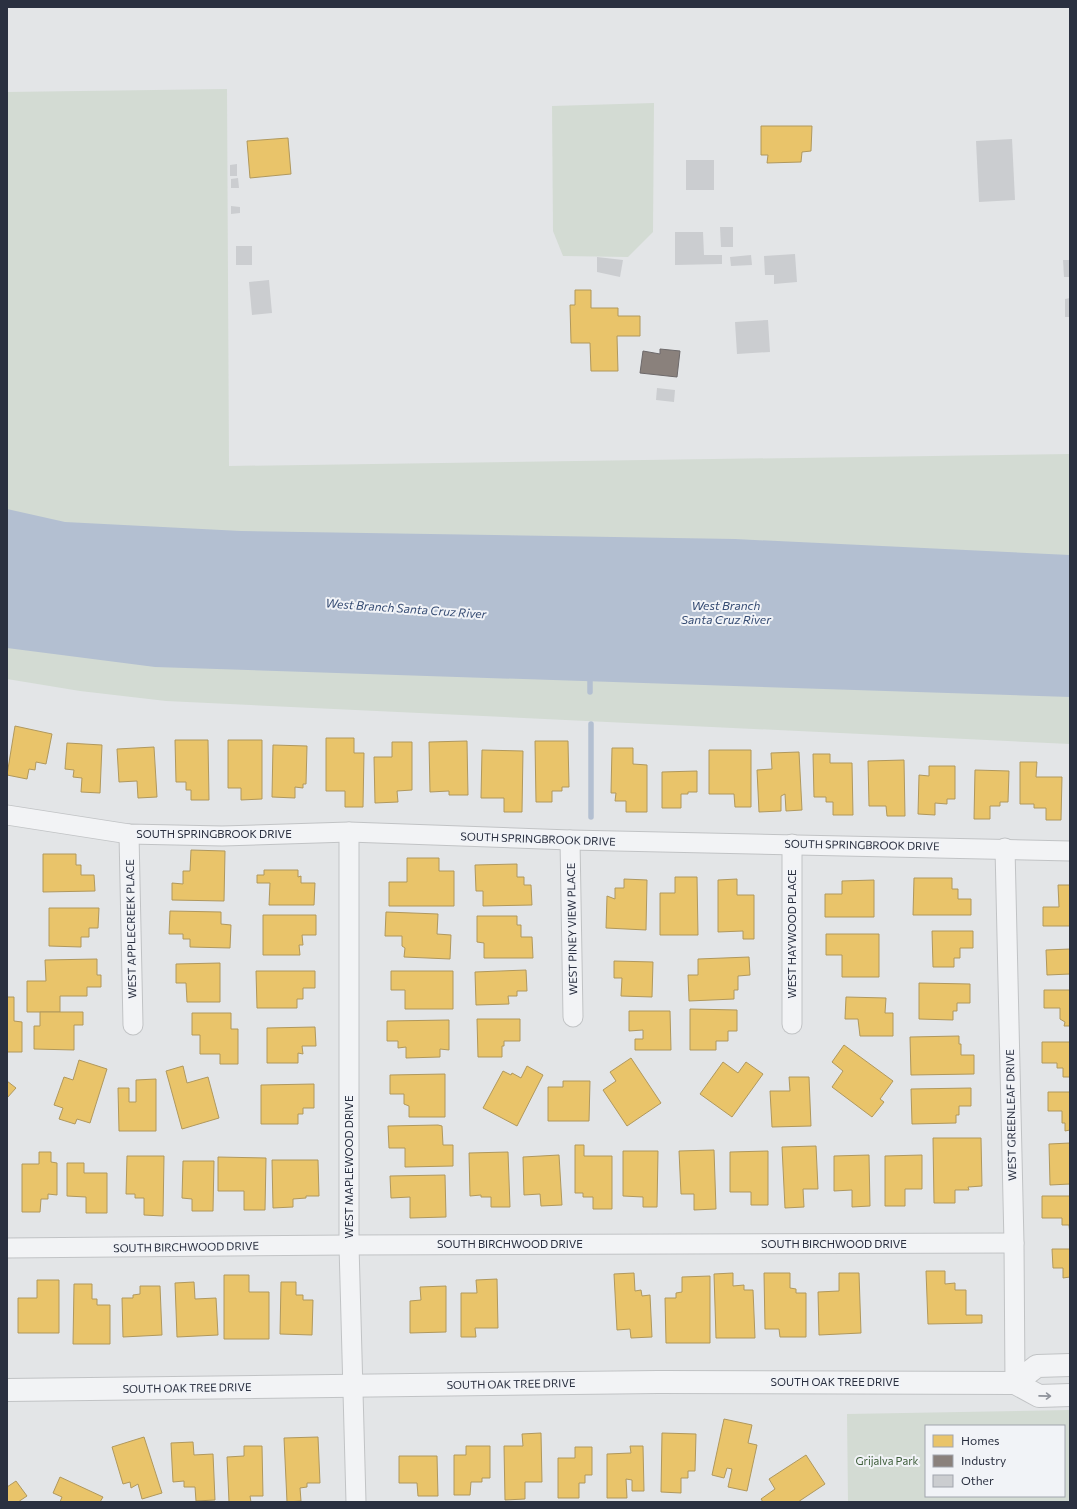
<svg xmlns="http://www.w3.org/2000/svg" width="1077" height="1509" viewBox="0 0 1077 1509" font-family="Commissioner,sans-serif">
<style>
.green{fill:#d3dbd3;fill-rule:evenodd}
.water{fill:#b3bfd1}
.homes{fill:#e9c46a;stroke:#b0985d}
.industry{fill:#8a817c;stroke:#6d696a}
.lines{fill:none;stroke-linecap:round;stroke-linejoin:round}
.stream{stroke:#b3bfd1;stroke-width:5.5}
.building{fill:#cbcdd0}
.minor-casing{stroke:#c1c3c5;stroke-width:21}
.tertiary-casing{stroke:#c1c3c5;stroke-width:24}
.minor{stroke:#f2f3f5;stroke-width:19}
.tertiary{stroke:#f2f3f5;stroke-width:22}
.oneway{stroke:#8e929a}
.labels{text-anchor:middle;stroke-width:4;stroke-linejoin:round;paint-order:stroke}
.street-label{font-size:11px;fill:#2a3040;stroke:#f1f3f7}
.park-label{font-size:11px;fill:#3c5c38;stroke:#f1f3f7}
.water-label{font-size:12px;font-style:italic;fill:#364c73;stroke:#f1f3f7}
</style>
<rect width="100%" height="100%" fill="#e3e5e7"/>
<g class="green">
<path d="M 227,89 L 229,466 L 1070,454 L 1070,744 L 166,701 L 80,691 L 7,679 L 7,92 Z"/>
<path d="M 654,103 L 653,232 L 628,257 L 563,256 L 553,231 L 552,106 Z"/>
<path d="M 1070,1410 L 1070,1502 L 848,1502 L 847,1414 ZM 926,1426 L 1064,1426 L 1064,1496 L 926,1496 Z"/>
</g>
<path class="water" d="M 7,509 L 65,522 L 241,531 L 735,539 L 1070,555 L 1070,697 L 155,667 L 7,648 Z"/>
<g class="homes">
<path d="M 761,126 L 812,126 L 811,151 L 802,152 L 801,162 L 767,163 L 768,155 L 761,155 Z"/>
<path d="M 288,138 L 291,174 L 250,178 L 247,141 Z"/>
<path d="M 575,290 L 591,290 L 591,308 L 618,308 L 618,316 L 640,316 L 640,336 L 617,336 L 618,371 L 591,371 L 590,343 L 571,343 L 570,305 L 575,305 Z"/>
<path d="M 15,726 L 52,734 L 46,764 L 36,762 L 35,770 L 29,769 L 27,779 L 7,775 Z"/>
<path d="M 326,738 L 354,738 L 354,753 L 364,753 L 363,807 L 345,807 L 345,791 L 326,791 Z"/>
<path d="M 175,740 L 208,740 L 209,800 L 191,800 L 191,790 L 186,790 L 186,782 L 176,782 Z"/>
<path d="M 228,740 L 262,740 L 262,799 L 241,800 L 241,788 L 228,788 Z"/>
<path d="M 467,741 L 468,795 L 449,795 L 449,791 L 430,792 L 429,742 Z"/>
<path d="M 535,741 L 568,741 L 569,787 L 562,787 L 562,791 L 552,791 L 552,802 L 536,802 Z"/>
<path d="M 392,742 L 412,742 L 412,790 L 397,791 L 398,802 L 375,803 L 374,757 L 392,757 Z"/>
<path d="M 67,743 L 102,745 L 100,793 L 81,792 L 82,778 L 73,777 L 74,770 L 65,769 Z"/>
<path d="M 273,745 L 307,746 L 306,784 L 303,784 L 303,788 L 295,787 L 295,798 L 272,797 Z"/>
<path d="M 154,747 L 157,797 L 138,798 L 137,781 L 119,782 L 117,749 Z"/>
<path d="M 612,748 L 633,748 L 633,764 L 647,765 L 647,812 L 626,812 L 626,801 L 615,801 L 616,793 L 611,793 Z"/>
<path d="M 482,750 L 523,751 L 522,812 L 504,812 L 504,798 L 481,798 Z"/>
<path d="M 709,750 L 751,750 L 751,807 L 735,807 L 734,794 L 709,794 Z"/>
<path d="M 799,752 L 802,810 L 786,811 L 785,794 L 781,796 L 781,811 L 759,812 L 757,770 L 772,769 L 771,753 Z"/>
<path d="M 813,754 L 830,754 L 830,763 L 852,763 L 853,815 L 833,815 L 833,802 L 826,802 L 826,797 L 814,797 Z"/>
<path d="M 904,760 L 905,816 L 887,816 L 886,806 L 869,806 L 868,761 Z"/>
<path d="M 1020,762 L 1037,762 L 1036,777 L 1062,777 L 1061,820 L 1046,820 L 1046,808 L 1034,808 L 1034,804 L 1020,804 Z"/>
<path d="M 929,766 L 955,766 L 955,799 L 947,799 L 947,804 L 935,803 L 935,815 L 918,814 L 919,775 L 929,776 Z"/>
<path d="M 975,770 L 1009,771 L 1008,802 L 1000,802 L 1000,806 L 990,806 L 990,819 L 974,819 Z"/>
<path d="M 697,771 L 697,792 L 688,792 L 688,794 L 681,794 L 681,808 L 662,808 L 662,772 Z"/>
<path d="M 191,850 L 225,851 L 224,901 L 172,900 L 172,883 L 183,884 L 183,871 L 190,871 Z"/>
<path d="M 43,854 L 76,854 L 76,865 L 81,865 L 81,875 L 94,875 L 95,891 L 43,892 Z"/>
<path d="M 407,858 L 439,858 L 439,871 L 454,871 L 454,906 L 389,906 L 389,882 L 407,882 Z"/>
<path d="M 517,864 L 517,877 L 524,877 L 524,885 L 531,885 L 532,905 L 483,906 L 483,891 L 476,891 L 475,865 Z"/>
<path d="M 264,870 L 298,870 L 298,877 L 301,876 L 301,883 L 315,883 L 314,905 L 269,905 L 270,883 L 257,883 L 257,875 L 264,875 Z"/>
<path d="M 675,877 L 697,877 L 698,935 L 660,935 L 660,893 L 675,893 Z"/>
<path d="M 914,878 L 952,878 L 952,889 L 958,889 L 958,899 L 971,899 L 971,915 L 913,915 Z"/>
<path d="M 624,879 L 647,880 L 646,930 L 606,928 L 607,896 L 615,899 L 615,888 L 624,888 Z"/>
<path d="M 737,879 L 737,895 L 754,895 L 754,939 L 743,939 L 743,931 L 718,932 L 718,880 Z"/>
<path d="M 874,880 L 874,917 L 825,917 L 825,894 L 842,894 L 842,881 Z"/>
<path d="M 1058,885 L 1070,885 L 1070,926 L 1043,926 L 1043,907 L 1059,907 Z"/>
<path d="M 49,908 L 99,908 L 98,928 L 89,928 L 89,937 L 81,937 L 81,947 L 49,946 Z"/>
<path d="M 170,911 L 221,912 L 221,924 L 231,925 L 230,948 L 190,947 L 190,939 L 183,939 L 183,934 L 169,934 Z"/>
<path d="M 386,912 L 438,914 L 437,934 L 451,935 L 450,959 L 404,957 L 405,948 L 402,946 L 402,936 L 385,936 Z"/>
<path d="M 263,915 L 316,915 L 316,935 L 302,935 L 303,945 L 299,945 L 300,955 L 263,955 Z"/>
<path d="M 477,916 L 517,916 L 517,925 L 521,925 L 521,937 L 532,937 L 533,958 L 484,958 L 484,943 L 477,942 Z"/>
<path d="M 932,931 L 973,931 L 973,948 L 960,948 L 960,958 L 954,958 L 954,967 L 933,967 Z"/>
<path d="M 826,934 L 879,934 L 879,977 L 842,977 L 842,955 L 826,955 Z"/>
<path d="M 1070,949 L 1070,974 L 1047,975 L 1046,950 Z"/>
<path d="M 749,957 L 750,975 L 738,976 L 738,990 L 734,990 L 734,999 L 689,1001 L 688,975 L 698,975 L 698,959 Z"/>
<path d="M 97,959 L 97,975 L 101,975 L 101,987 L 87,987 L 87,996 L 60,996 L 60,1012 L 27,1012 L 27,981 L 46,981 L 45,960 Z"/>
<path d="M 614,961 L 653,962 L 652,997 L 621,996 L 622,978 L 614,978 Z"/>
<path d="M 220,963 L 220,1002 L 187,1002 L 186,983 L 176,983 L 176,964 Z"/>
<path d="M 526,970 L 527,991 L 517,991 L 517,996 L 508,996 L 509,1004 L 476,1005 L 475,972 Z"/>
<path d="M 256,971 L 315,971 L 315,988 L 303,988 L 303,999 L 297,999 L 297,1008 L 257,1008 Z"/>
<path d="M 391,971 L 453,971 L 453,1009 L 405,1009 L 405,990 L 391,990 Z"/>
<path d="M 919,983 L 970,984 L 970,1003 L 957,1003 L 957,1011 L 953,1011 L 953,1020 L 919,1019 Z"/>
<path d="M 1044,990 L 1070,990 L 1070,1026 L 1064,1026 L 1065,1022 L 1060,1019 L 1060,1008 L 1044,1008 Z"/>
<path d="M 7,997 L 14,997 L 14,1021 L 22,1022 L 22,1052 L 7,1052 Z"/>
<path d="M 846,997 L 886,998 L 885,1013 L 893,1013 L 893,1036 L 860,1036 L 858,1019 L 845,1019 Z"/>
<path d="M 690,1009 L 737,1010 L 737,1031 L 728,1031 L 728,1041 L 716,1041 L 716,1050 L 690,1050 Z"/>
<path d="M 629,1011 L 670,1011 L 671,1050 L 635,1050 L 635,1039 L 643,1039 L 643,1030 L 629,1031 Z"/>
<path d="M 40,1012 L 83,1012 L 83,1025 L 74,1025 L 74,1050 L 34,1049 L 34,1026 L 40,1026 Z"/>
<path d="M 192,1013 L 231,1013 L 231,1029 L 238,1029 L 238,1064 L 220,1064 L 220,1054 L 200,1054 L 200,1035 L 192,1035 Z"/>
<path d="M 477,1019 L 520,1019 L 520,1041 L 504,1041 L 504,1046 L 502,1046 L 502,1057 L 478,1057 Z"/>
<path d="M 449,1020 L 449,1050 L 440,1049 L 440,1057 L 406,1058 L 406,1047 L 398,1048 L 398,1041 L 387,1041 L 387,1021 Z"/>
<path d="M 315,1027 L 316,1046 L 302,1046 L 303,1054 L 298,1053 L 298,1063 L 267,1063 L 267,1028 Z"/>
<path d="M 959,1036 L 959,1044 L 961,1044 L 961,1055 L 974,1055 L 974,1074 L 911,1075 L 910,1037 Z"/>
<path d="M 1042,1042 L 1070,1042 L 1070,1077 L 1063,1077 L 1063,1068 L 1057,1068 L 1057,1063 L 1042,1063 Z"/>
<path d="M 844,1045 L 893,1081 L 880,1099 L 884,1102 L 872,1117 L 832,1087 L 843,1071 L 832,1062 Z"/>
<path d="M 631,1058 L 661,1103 L 627,1126 L 603,1090 L 616,1081 L 610,1072 Z"/>
<path d="M 79,1060 L 107,1069 L 90,1123 L 77,1119 L 75,1124 L 59,1119 L 63,1108 L 54,1105 L 64,1077 L 73,1080 Z"/>
<path d="M 723,1062 L 738,1073 L 746,1062 L 763,1074 L 732,1117 L 700,1094 Z"/>
<path d="M 183,1066 L 187,1083 L 208,1077 L 219,1118 L 182,1129 L 166,1071 Z"/>
<path d="M 527,1066 L 543,1075 L 517,1126 L 483,1108 L 503,1071 L 511,1075 L 512,1073 L 521,1078 Z"/>
<path d="M 445,1074 L 445,1117 L 409,1117 L 409,1106 L 404,1104 L 404,1094 L 390,1094 L 390,1075 Z"/>
<path d="M 789,1077 L 809,1077 L 811,1126 L 772,1127 L 770,1091 L 790,1091 Z"/>
<path d="M 156,1079 L 156,1131 L 119,1131 L 118,1088 L 129,1088 L 129,1102 L 136,1102 L 136,1080 Z"/>
<path d="M 7,1081 L 16,1088 L 7,1098 Z"/>
<path d="M 563,1081 L 590,1081 L 589,1121 L 548,1121 L 548,1087 L 563,1087 Z"/>
<path d="M 314,1084 L 314,1108 L 303,1108 L 303,1114 L 298,1114 L 298,1124 L 261,1124 L 261,1085 Z"/>
<path d="M 971,1088 L 971,1106 L 959,1106 L 959,1115 L 956,1115 L 956,1123 L 912,1124 L 911,1089 Z"/>
<path d="M 1048,1092 L 1070,1092 L 1070,1130 L 1065,1131 L 1065,1123 L 1062,1123 L 1062,1111 L 1048,1111 Z"/>
<path d="M 438,1125 L 442,1126 L 443,1145 L 453,1145 L 453,1166 L 405,1167 L 405,1148 L 389,1148 L 388,1126 Z"/>
<path d="M 933,1138 L 981,1138 L 982,1186 L 968,1187 L 969,1190 L 955,1190 L 955,1203 L 934,1203 Z"/>
<path d="M 1070,1143 L 1070,1184 L 1050,1185 L 1049,1144 Z"/>
<path d="M 575,1145 L 584,1145 L 584,1156 L 612,1156 L 612,1209 L 593,1209 L 593,1197 L 583,1197 L 583,1193 L 575,1193 Z"/>
<path d="M 816,1146 L 818,1189 L 803,1189 L 804,1207 L 785,1208 L 782,1147 Z"/>
<path d="M 714,1150 L 716,1209 L 694,1210 L 694,1194 L 681,1194 L 679,1151 Z"/>
<path d="M 623,1151 L 658,1151 L 657,1207 L 643,1207 L 643,1197 L 623,1196 Z"/>
<path d="M 768,1151 L 768,1205 L 751,1205 L 751,1192 L 730,1192 L 730,1152 Z"/>
<path d="M 39,1152 L 51,1152 L 51,1162 L 57,1163 L 57,1195 L 48,1194 L 48,1199 L 41,1199 L 40,1212 L 22,1212 L 22,1164 L 39,1164 Z"/>
<path d="M 508,1152 L 510,1207 L 491,1207 L 491,1197 L 481,1197 L 481,1195 L 470,1196 L 469,1153 Z"/>
<path d="M 559,1155 L 562,1205 L 541,1206 L 540,1194 L 524,1195 L 523,1157 Z"/>
<path d="M 869,1155 L 870,1206 L 852,1207 L 852,1190 L 834,1191 L 834,1156 Z"/>
<path d="M 922,1155 L 922,1189 L 905,1189 L 905,1206 L 885,1206 L 885,1156 Z"/>
<path d="M 127,1156 L 164,1156 L 163,1216 L 144,1215 L 144,1198 L 135,1198 L 135,1194 L 126,1194 Z"/>
<path d="M 218,1157 L 266,1158 L 265,1210 L 244,1210 L 244,1191 L 218,1191 Z"/>
<path d="M 272,1160 L 318,1160 L 319,1196 L 306,1196 L 306,1198 L 293,1199 L 293,1207 L 273,1208 Z"/>
<path d="M 183,1161 L 214,1161 L 213,1211 L 192,1211 L 192,1199 L 182,1198 Z"/>
<path d="M 67,1163 L 84,1163 L 84,1173 L 107,1173 L 107,1213 L 86,1213 L 86,1197 L 67,1196 Z"/>
<path d="M 445,1175 L 446,1217 L 410,1218 L 410,1197 L 391,1198 L 390,1176 Z"/>
<path d="M 1042,1196 L 1070,1196 L 1070,1236 L 1069,1225 L 1062,1225 L 1062,1218 L 1042,1218 Z"/>
<path d="M 1052,1249 L 1070,1249 L 1070,1277 L 1063,1278 L 1063,1268 L 1053,1268 Z"/>
<path d="M 926,1271 L 945,1271 L 945,1284 L 955,1283 L 955,1290 L 966,1290 L 966,1315 L 982,1315 L 982,1323 L 928,1324 Z"/>
<path d="M 634,1273 L 635,1291 L 641,1290 L 642,1296 L 650,1295 L 652,1337 L 631,1338 L 630,1329 L 617,1330 L 614,1274 Z"/>
<path d="M 733,1273 L 733,1286 L 744,1285 L 744,1290 L 753,1290 L 755,1338 L 716,1338 L 714,1274 Z"/>
<path d="M 764,1273 L 790,1273 L 790,1288 L 796,1289 L 796,1293 L 806,1293 L 806,1337 L 780,1337 L 779,1329 L 765,1329 Z"/>
<path d="M 839,1273 L 859,1273 L 861,1333 L 819,1335 L 818,1292 L 839,1291 Z"/>
<path d="M 224,1275 L 249,1275 L 249,1292 L 269,1292 L 269,1339 L 224,1339 Z"/>
<path d="M 710,1276 L 710,1343 L 666,1343 L 665,1298 L 676,1298 L 676,1293 L 682,1292 L 682,1277 Z"/>
<path d="M 497,1279 L 498,1328 L 475,1328 L 476,1337 L 461,1337 L 461,1293 L 477,1293 L 476,1280 Z"/>
<path d="M 37,1280 L 59,1280 L 59,1333 L 18,1333 L 18,1298 L 37,1298 Z"/>
<path d="M 194,1282 L 195,1299 L 216,1298 L 218,1335 L 177,1337 L 175,1283 Z"/>
<path d="M 281,1282 L 296,1282 L 296,1295 L 303,1295 L 303,1300 L 313,1300 L 312,1335 L 280,1334 Z"/>
<path d="M 74,1284 L 92,1284 L 92,1299 L 97,1299 L 97,1305 L 110,1305 L 110,1344 L 73,1344 Z"/>
<path d="M 140,1286 L 160,1286 L 162,1335 L 123,1337 L 122,1298 L 133,1298 L 133,1295 L 140,1294 Z"/>
<path d="M 446,1286 L 446,1332 L 410,1333 L 410,1301 L 421,1300 L 420,1287 Z"/>
<path d="M 724,1419 L 752,1425 L 748,1443 L 757,1445 L 747,1491 L 728,1487 L 732,1469 L 727,1468 L 724,1478 L 712,1475 Z"/>
<path d="M 541,1433 L 542,1482 L 525,1482 L 525,1499 L 505,1500 L 504,1446 L 523,1446 L 522,1434 Z"/>
<path d="M 662,1433 L 696,1434 L 695,1471 L 688,1471 L 688,1478 L 681,1478 L 681,1493 L 661,1492 Z"/>
<path d="M 144,1437 L 162,1493 L 142,1499 L 138,1484 L 131,1488 L 130,1482 L 123,1484 L 112,1447 Z"/>
<path d="M 318,1437 L 320,1483 L 307,1483 L 307,1487 L 300,1488 L 301,1501 L 287,1502 L 284,1438 Z"/>
<path d="M 193,1442 L 194,1455 L 213,1454 L 215,1500 L 196,1501 L 195,1487 L 184,1487 L 184,1481 L 173,1482 L 171,1443 Z"/>
<path d="M 244,1446 L 262,1446 L 263,1496 L 250,1496 L 251,1502 L 229,1502 L 227,1457 L 244,1456 Z"/>
<path d="M 466,1446 L 490,1446 L 490,1478 L 482,1478 L 482,1482 L 471,1482 L 470,1495 L 454,1495 L 454,1455 L 466,1455 Z"/>
<path d="M 630,1446 L 643,1446 L 644,1491 L 632,1491 L 632,1480 L 626,1479 L 627,1498 L 607,1498 L 607,1454 L 631,1453 Z"/>
<path d="M 575,1447 L 592,1447 L 592,1475 L 585,1475 L 585,1483 L 579,1483 L 579,1498 L 558,1498 L 558,1458 L 575,1458 Z"/>
<path d="M 806,1455 L 825,1484 L 798,1502 L 763,1502 L 761,1499 L 775,1489 L 769,1479 Z"/>
<path d="M 399,1456 L 437,1456 L 438,1496 L 418,1496 L 417,1483 L 399,1483 Z"/>
<path d="M 60,1477 L 103,1497 L 100,1502 L 60,1502 L 62,1497 L 53,1493 Z"/>
<path d="M 16,1481 L 27,1496 L 18,1502 L 7,1502 L 7,1487 Z"/>
</g>
<path class="industry" d="M 660,349 L 680,351 L 677,377 L 640,373 L 643,351 L 660,354 Z"/>
<g class="lines">
<g class="stream">
<path d="M 590,675 L 590,692"/>
<path d="M 591,724 L 591,817"/>
</g>
</g>
<g class="building">
<path d="M 1012,139 L 1015,200 L 979,202 L 976,141 Z"/>
<rect x="686" y="160" width="28" height="30"/>
<path d="M 237,164 L 237,176 L 230,176 L 230,165 Z"/>
<path d="M 238,178 L 239,188 L 231,188 L 231,179 Z"/>
<path d="M 231,206 L 240,207 L 240,213 L 231,214 Z"/>
<path d="M 720,227 L 733,227 L 733,247 L 721,247 Z"/>
<path d="M 675,232 L 703,232 L 704,255 L 722,255 L 722,264 L 675,265 Z"/>
<rect x="236" y="246" width="16" height="19"/>
<path d="M 795,254 L 797,282 L 774,284 L 774,275 L 765,275 L 764,256 Z"/>
<path d="M 751,255 L 752,265 L 731,266 L 730,257 Z"/>
<path d="M 597,257 L 623,260 L 620,277 L 597,272 Z"/>
<path d="M 1063,260 L 1070,260 L 1070,277 L 1064,277 Z"/>
<path d="M 269,280 L 272,313 L 252,315 L 249,282 Z"/>
<path d="M 1070,298 L 1070,317 L 1065,317 L 1065,299 Z"/>
<path d="M 768,320 L 770,352 L 737,354 L 735,322 Z"/>
<path d="M 657,388 L 675,390 L 674,402 L 656,400 Z"/>
</g>
<g class="lines">
<defs>
<g id="minor">
<path d="M 7,815 L 129,834 L 222,836 L 349,832 L 570,840 L 1070,851"/>
<path d="M 349,832 L 349,1245 L 356,1502"/>
<path d="M 129,834 L 133,1025"/>
<path d="M 570,840 L 573,1017"/>
<path d="M 792,844 L 792,1024"/>
<path d="M 1005,848 L 1014,1243 L 1015,1383"/>
<path d="M 7,1248 L 349,1245 L 1014,1243"/>
</g>
<g id="tertiary">
<path d="M 1070,1365 L 1037,1366 L 1015,1383 L 1039,1396 L 1070,1395"/>
<path d="M 7,1390 L 658,1382 L 1015,1383"/>
</g>
</defs>
<use href="#minor" class="minor-casing"/>
<use href="#tertiary" class="tertiary-casing"/>
<use href="#minor" class="minor"/>
<use href="#tertiary" class="tertiary"/>
</g>
<defs><path id="oneway-shaft" d="M-6 0H5M1.5-3L5.5 0L1.5 3" fill="none" stroke-width="1.6" stroke-linecap="round" stroke-linejoin="round"/></defs>
<use class="oneway" href="#oneway-shaft" transform="translate(1045 1396) rotate(1)"/>
<g class="labels">
<g class="street-label">
<text x="214" y="838">SOUTH SPRINGBROOK DRIVE</text>
<text transform="translate(538 839) rotate(2)" y="4">SOUTH SPRINGBROOK DRIVE</text>
<text transform="translate(862 845) rotate(1)" y="4">SOUTH SPRINGBROOK DRIVE</text>
<text transform="translate(131 929) rotate(-91)" y="4">WEST APPLECREEK PLACE</text>
<text transform="translate(572 929) rotate(-91)" y="4">WEST PINEY VIEW PLACE</text>
<text transform="translate(792 934) rotate(-90)" y="4">WEST HAYWOOD PLACE</text>
<text transform="translate(1011 1115) rotate(-91)" y="4">WEST GREENLEAF DRIVE</text>
<text transform="translate(349 1167) rotate(-90)" y="4">WEST MAPLEWOOD DRIVE</text>
<text x="510" y="1248">SOUTH BIRCHWOOD DRIVE</text>
<text x="834" y="1248">SOUTH BIRCHWOOD DRIVE</text>
<text transform="translate(186 1247) rotate(-1)" y="4">SOUTH BIRCHWOOD DRIVE</text>
<text x="835" y="1386">SOUTH OAK TREE DRIVE</text>
<text transform="translate(511 1384) rotate(-1)" y="4">SOUTH OAK TREE DRIVE</text>
<text transform="translate(187 1388) rotate(-1)" y="4">SOUTH OAK TREE DRIVE</text>
</g>
<g class="park-label">
<text x="887" y="1465">Grijalva Park</text>
</g>
<g class="water-label">
<text x="726" y="610">West Branch<tspan x="726" dy="14">Santa Cruz River</tspan></text>
<text transform="translate(406 609) rotate(4)" y="4">West Branch Santa Cruz River</text>
</g>
</g>
<rect width="1077" height="1509" fill="none" stroke="#2a3040" stroke-width="16"/>
<rect x="925" y="1425" width="140" height="72" fill="#f1f3f7" stroke="#a1a5ae"/>
<rect x="933" y="1435" width="20" height="12" fill="#e9c46a" stroke="#a1a5ae"/>
<text x="961" y="1445" font-size="12" fill="#2a3040">Homes</text>
<rect x="933" y="1455" width="20" height="12" fill="#8a817c" stroke="#a1a5ae"/>
<text x="961" y="1465" font-size="12" fill="#2a3040">Industry</text>
<rect x="933" y="1475" width="20" height="12" fill="#cbcdd0" stroke="#a1a5ae"/>
<text x="961" y="1485" font-size="12" fill="#2a3040">Other</text>
</svg>
